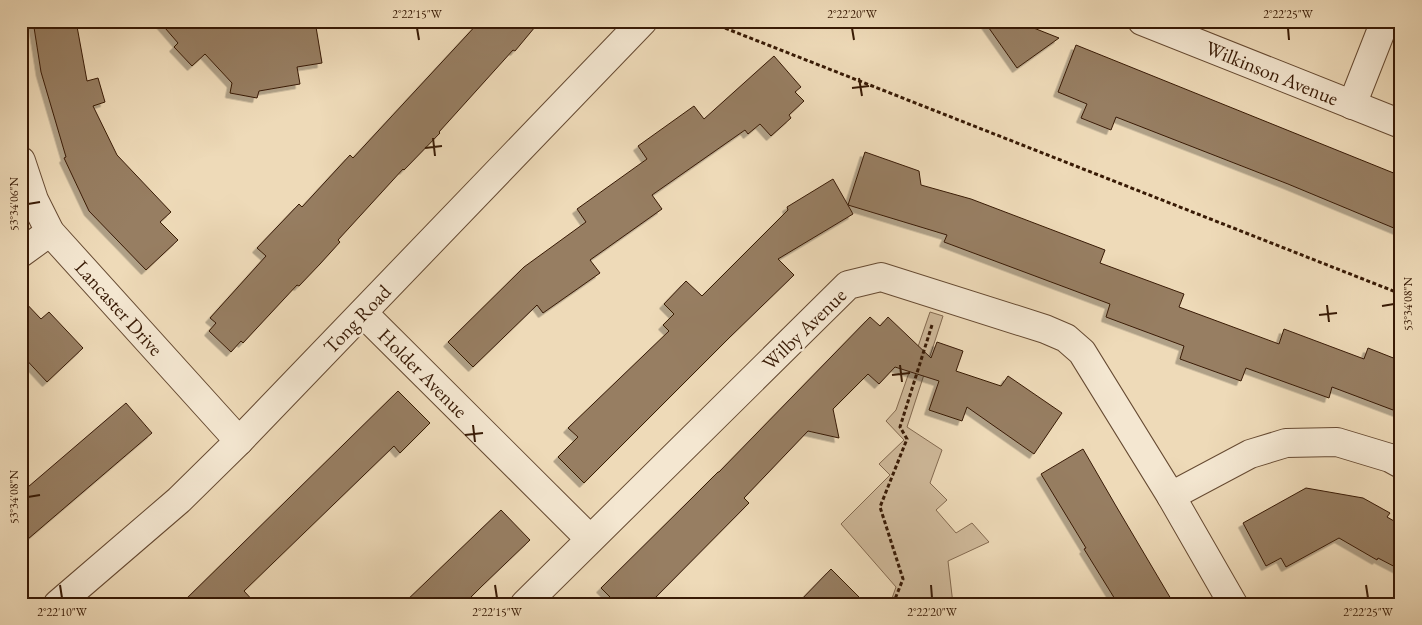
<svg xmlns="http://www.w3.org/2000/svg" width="1422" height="625" viewBox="0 0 1422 625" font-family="'EB Garamond',serif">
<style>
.green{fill:#cfb99a;stroke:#846a50}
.building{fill:#977e62;stroke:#381a05;filter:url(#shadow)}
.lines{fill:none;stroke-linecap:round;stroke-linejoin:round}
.minor-casing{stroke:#664a32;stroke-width:30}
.path{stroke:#381a05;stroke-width:3;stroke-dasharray:4 2.5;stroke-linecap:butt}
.minor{stroke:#f4e7d1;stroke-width:28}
.ticks{fill:none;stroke:#381a05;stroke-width:2}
.labels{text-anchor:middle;stroke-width:5;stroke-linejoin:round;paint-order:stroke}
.street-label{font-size:20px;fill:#381a05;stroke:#f4e7d1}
.neatline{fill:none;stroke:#381a05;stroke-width:2}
.ticks-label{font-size:12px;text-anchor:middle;fill:#381a05}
</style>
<defs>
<filter id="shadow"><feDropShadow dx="-4.5" dy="4.5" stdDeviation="0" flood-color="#0004"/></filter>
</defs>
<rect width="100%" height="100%" fill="#eedab8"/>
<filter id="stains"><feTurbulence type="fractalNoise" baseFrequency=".004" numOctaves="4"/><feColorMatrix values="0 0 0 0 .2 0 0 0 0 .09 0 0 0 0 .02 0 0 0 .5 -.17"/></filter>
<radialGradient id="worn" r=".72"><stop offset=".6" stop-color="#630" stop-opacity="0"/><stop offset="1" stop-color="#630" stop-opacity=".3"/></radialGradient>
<path class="green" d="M 930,312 L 943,316 L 907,427 L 942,450 L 930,483 L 947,500 L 936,510 L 956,533 L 972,523 L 989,542 L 948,561 L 953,604 L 890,604 L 896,587 L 841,524 L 890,475 L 879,464 L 904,440 L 886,421 L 896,410 Z"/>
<g class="building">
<path d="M 33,21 L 76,21 L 87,81 L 98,78 L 105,102 L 93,106 L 117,155 L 171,212 L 160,222 L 178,240 L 146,270 L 89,211 L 64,158 L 66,157 L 41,72 Z"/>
<path d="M 159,21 L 315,21 L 322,63 L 297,67 L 300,84 L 259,91 L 257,98 L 230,93 L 232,83 L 205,54 L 192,66 L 174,47 L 178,43 Z"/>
<path d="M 480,21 L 540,21 L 515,51 L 513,50 L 439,132 L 440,133 L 404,170 L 403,169 L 338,240 L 340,242 L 320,264 L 299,286 L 297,285 L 243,343 L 241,341 L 231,352 L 209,331 L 216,323 L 210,318 L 266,256 L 257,248 L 299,204 L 302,207 L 350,155 L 353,158 Z"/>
<path d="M 984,21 L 1016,21 L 1059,38 L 1017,68 Z"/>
<path d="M 1076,45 L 1401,176 L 1401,231 L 1288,184 L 1116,117 L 1111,130 L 1081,118 L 1087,104 L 1058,92 Z"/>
<path d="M 774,56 L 801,87 L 795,92 L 804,101 L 789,115 L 791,118 L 771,136 L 760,124 L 748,134 L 745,130 L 652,195 L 662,209 L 590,260 L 600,273 L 543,313 L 537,305 L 473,367 L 448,342 L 524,267 L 586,222 L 577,209 L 647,159 L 638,146 L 694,106 L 704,119 Z"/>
<path d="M 865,152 L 919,171 L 921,185 L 971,199 L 1105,250 L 1100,263 L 1184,294 L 1179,307 L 1279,344 L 1284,329 L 1364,359 L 1368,348 L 1401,361 L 1401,413 L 1332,387 L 1329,398 L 1246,368 L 1241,381 L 1180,359 L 1184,346 L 1106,317 L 1110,304 L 944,242 L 947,235 L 848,205 Z"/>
<path d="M 833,179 L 853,214 L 778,259 L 794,275 L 730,337 L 584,483 L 558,457 L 578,437 L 568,428 L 669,331 L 663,325 L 674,314 L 664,304 L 686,281 L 702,296 L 788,210 L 787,207 Z"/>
<path d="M 21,298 L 41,319 L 49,312 L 83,348 L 47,382 L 21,354 Z"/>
<path d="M 870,317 L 880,326 L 888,317 L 931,358 L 937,342 L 963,351 L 956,371 L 1001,386 L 1008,376 L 1062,413 L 1034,454 L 967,407 L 962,421 L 929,410 L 939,381 L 895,367 L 879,384 L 868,374 L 833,409 L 839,438 L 808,431 L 744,498 L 749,503 L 649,604 L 617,604 L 601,588 L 693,497 L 718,472 L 719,472 Z"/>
<path d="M 398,391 L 430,423 L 400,453 L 394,446 L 244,591 L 256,604 L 181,604 Z"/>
<path d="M 126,403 L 152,433 L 21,545 L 21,493 Z"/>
<path d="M 1083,449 L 1116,506 L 1174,604 L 1118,604 L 1084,549 L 1086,548 L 1041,474 Z"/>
<path d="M 1306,488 L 1363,498 L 1390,513 L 1387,517 L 1401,525 L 1401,570 L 1378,558 L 1377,560 L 1339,538 L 1286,567 L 1281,558 L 1266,566 L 1243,523 Z"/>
<path d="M 501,510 L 530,540 L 482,586 L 464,604 L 403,604 Z"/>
<path d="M 831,569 L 866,604 L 797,604 Z"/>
</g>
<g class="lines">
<defs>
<g id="minor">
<path d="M 1142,21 L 1401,124"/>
<path d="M 1352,105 L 1385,21"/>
<path d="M 21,161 L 34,200 L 50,232 L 239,441"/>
<path d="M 21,253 L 50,232"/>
<path d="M 363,313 L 590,539"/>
<path d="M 1171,496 L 1250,454 L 1286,443 L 1337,442 L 1390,458 L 1401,464"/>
<path d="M 58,604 L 179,500 L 239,441 L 643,21"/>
<path d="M 525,604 L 848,285 L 881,277 L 1045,329 L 1066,338 L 1082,352 L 1171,496 L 1233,604"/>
</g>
</defs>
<use href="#minor" class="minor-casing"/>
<g class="path">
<path d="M 707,21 L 1401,294"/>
<path d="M 893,604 L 903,579 L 880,507 L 907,439 L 900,427 L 932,325"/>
</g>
<use href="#minor" class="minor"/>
</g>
<path class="ticks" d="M 417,28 L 419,40M 852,28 L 854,40M 1288,28 L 1289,40M 859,78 L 862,96M 852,88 L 869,86M 433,138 L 435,156M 425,148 L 442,146M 28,204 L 40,202M 1327,305 L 1329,322M 1382,306 L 1394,304M 1319,315 L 1337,313M 900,365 L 902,382M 892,375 L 910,373M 473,425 L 475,442M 465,435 L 483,433M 28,497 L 40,495M 60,585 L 62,598M 495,585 L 497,598M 931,585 L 932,598M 1366,585 L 1368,598"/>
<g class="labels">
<g class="street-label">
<text transform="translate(1272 73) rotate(22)" y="7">Wilkinson Avenue</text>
<text transform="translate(119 308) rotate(48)" y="7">Lancaster Drive</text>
<text transform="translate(357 319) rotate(-46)" y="7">Tong Road</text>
<text transform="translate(804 329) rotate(-44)" y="7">Wilby Avenue</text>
<text transform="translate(423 373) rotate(45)" y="7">Holder Avenue</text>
</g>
</g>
<rect width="1422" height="625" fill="none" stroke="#eedab8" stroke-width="55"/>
<rect x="28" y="28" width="1366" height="570" class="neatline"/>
<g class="ticks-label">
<text x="417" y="18">2°22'15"W</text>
<text x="852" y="18">2°22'20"W</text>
<text x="1288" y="18">2°22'25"W</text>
<text transform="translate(14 204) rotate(-90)" y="4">53°34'06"N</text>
<text transform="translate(1408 304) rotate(-90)" y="4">53°34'08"N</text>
<text transform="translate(14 497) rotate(-90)" y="4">53°34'08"N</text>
<text x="62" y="616">2°22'10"W</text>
<text x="497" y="616">2°22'15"W</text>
<text x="932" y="616">2°22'20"W</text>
<text x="1368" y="616">2°22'25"W</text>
</g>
<rect width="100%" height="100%" filter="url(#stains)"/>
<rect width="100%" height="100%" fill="url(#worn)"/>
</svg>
